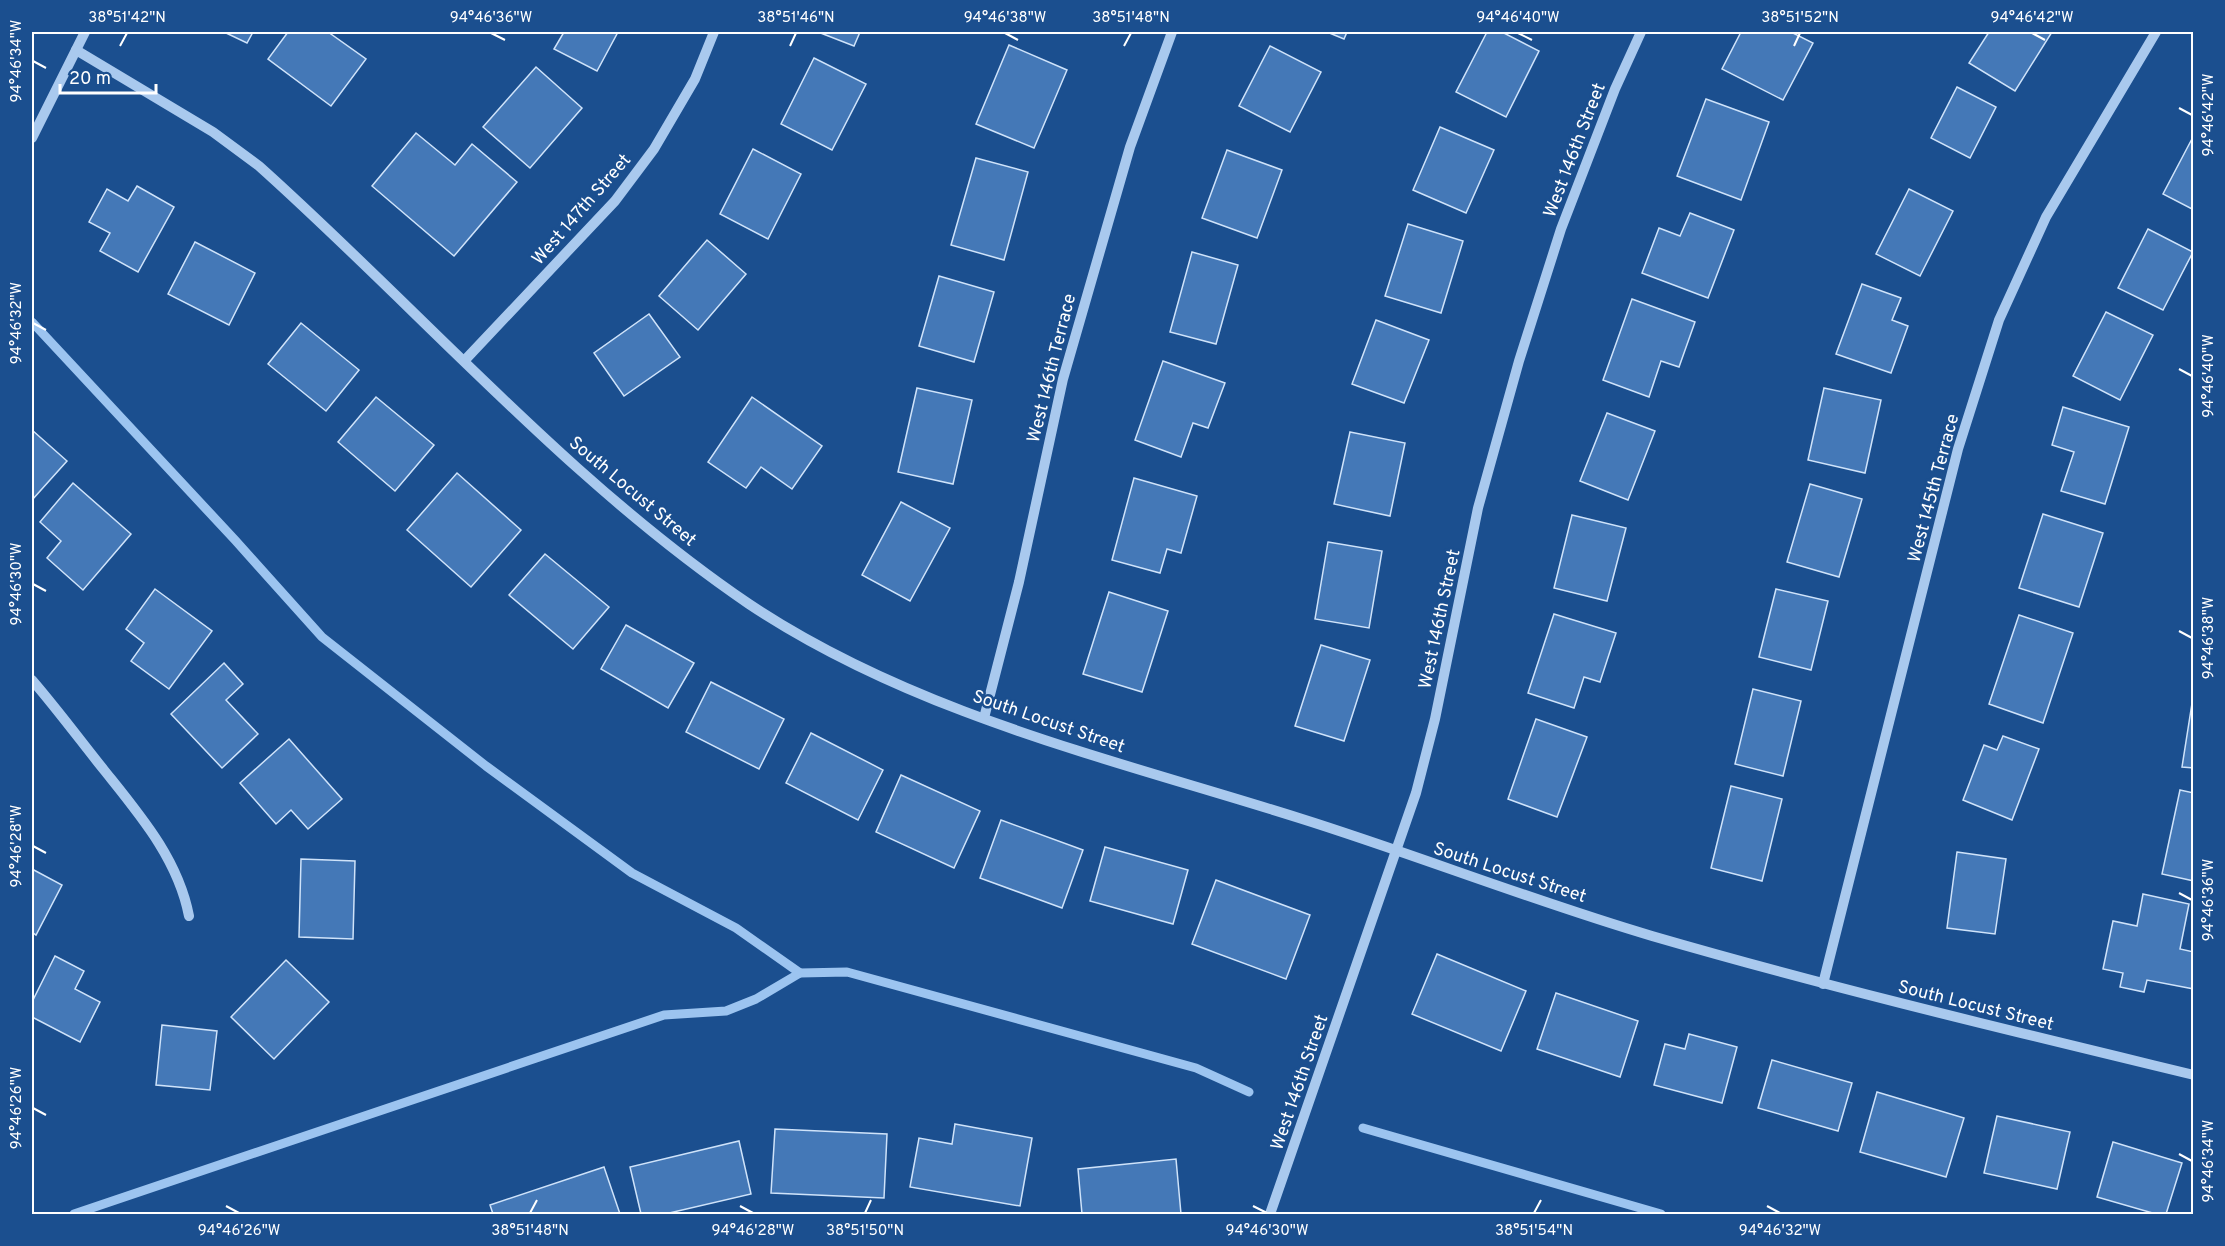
<svg xmlns="http://www.w3.org/2000/svg" width="2225" height="1246" viewBox="0 0 2225 1246" font-family="Overpass,sans-serif">
<style>
.lines{fill:none;stroke-linecap:round;stroke-linejoin:round}
.stream{stroke:#9cc4f0;stroke-width:9}
.building{fill:#4478b7;stroke:#cfe3fa;stroke-width:1.5}
.minor{stroke:#a9c9ee;stroke-width:10}
.ticks{fill:none;stroke:#fff;stroke-width:2}
.labels{text-anchor:middle;stroke-width:5;stroke-linejoin:round;paint-order:stroke}
.street-label{font-size:18px;fill:#fff;stroke:#1b4f8f}
.neatline{fill:none;stroke:#fff;stroke-width:2}
.ticks-label{font-size:15px;text-anchor:middle;fill:#fff}
</style>
<rect width="100%" height="100%" fill="#1b4f8f"/>
<g class="lines">
<g class="stream">
<path d="M 32,322 L 235,540 L 322,637 L 486,766 L 632,873 L 736,928 L 800,973"/>
<path d="M 1363,1128 L 1661,1214"/>
<path d="M 74,1214 L 664,1015 L 726,1011 L 756,999 L 800,973 L 847,972 L 1196,1068 L 1249,1092"/>
</g>
</g>
<g class="building">
<path d="M 224,32 L 253,32 L 247,43 Z"/>
<path d="M 288,32 L 328,32 L 366,59 L 331,106 L 268,59 Z"/>
<path d="M 564,32 L 618,32 L 597,71 L 554,49 Z"/>
<path d="M 818,32 L 860,32 L 854,46 Z"/>
<path d="M 1327,32 L 1347,32 L 1344,39 Z"/>
<path d="M 1487,32 L 1502,32 L 1539,51 L 1506,117 L 1456,92 Z"/>
<path d="M 1741,32 L 1791,32 L 1813,43 L 1783,100 L 1722,69 Z"/>
<path d="M 1989,32 L 2052,32 L 2015,91 L 1969,63 Z"/>
<path d="M 1009,45 L 1067,70 L 1034,148 L 976,124 Z"/>
<path d="M 1270,46 L 1321,72 L 1290,132 L 1239,106 Z"/>
<path d="M 814,58 L 866,84 L 832,150 L 781,124 Z"/>
<path d="M 536,67 L 582,108 L 530,168 L 483,127 Z"/>
<path d="M 1957,87 L 1996,107 L 1970,158 L 1931,138 Z"/>
<path d="M 1706,99 L 1769,122 L 1741,200 L 1677,176 Z"/>
<path d="M 1440,127 L 1494,150 L 1466,213 L 1413,190 Z"/>
<path d="M 416,133 L 455,165 L 472,144 L 517,182 L 454,256 L 372,186 Z"/>
<path d="M 2194,135 L 2194,210 L 2163,194 Z"/>
<path d="M 753,149 L 801,174 L 768,239 L 720,214 Z"/>
<path d="M 1227,150 L 1282,170 L 1257,238 L 1202,218 Z"/>
<path d="M 976,158 L 1028,172 L 1004,260 L 951,245 Z"/>
<path d="M 137,186 L 174,207 L 138,272 L 100,251 L 110,233 L 89,222 L 107,189 L 128,201 Z"/>
<path d="M 1909,189 L 1953,211 L 1920,276 L 1876,254 Z"/>
<path d="M 1690,213 L 1734,230 L 1708,298 L 1642,273 L 1659,228 L 1680,236 Z"/>
<path d="M 1408,224 L 1463,241 L 1441,313 L 1385,296 Z"/>
<path d="M 2148,229 L 2193,252 L 2163,310 L 2118,288 Z"/>
<path d="M 707,240 L 746,274 L 698,330 L 659,296 Z"/>
<path d="M 195,242 L 255,273 L 229,325 L 168,294 Z"/>
<path d="M 1192,252 L 1238,265 L 1216,344 L 1170,332 Z"/>
<path d="M 939,276 L 994,292 L 974,362 L 919,346 Z"/>
<path d="M 1862,284 L 1901,298 L 1892,320 L 1908,326 L 1891,373 L 1836,354 Z"/>
<path d="M 1632,299 L 1695,322 L 1679,367 L 1661,361 L 1649,397 L 1603,380 Z"/>
<path d="M 2106,312 L 2153,335 L 2120,400 L 2073,376 Z"/>
<path d="M 649,314 L 680,357 L 624,396 L 594,353 Z"/>
<path d="M 1376,320 L 1429,340 L 1404,403 L 1352,384 Z"/>
<path d="M 301,323 L 359,370 L 326,411 L 268,364 Z"/>
<path d="M 1163,361 L 1225,383 L 1208,428 L 1193,423 L 1181,457 L 1135,440 Z"/>
<path d="M 917,388 L 972,400 L 953,484 L 898,472 Z"/>
<path d="M 1824,388 L 1881,400 L 1865,473 L 1808,460 Z"/>
<path d="M 376,397 L 434,445 L 395,491 L 338,442 Z"/>
<path d="M 752,397 L 822,446 L 792,489 L 761,467 L 746,488 L 708,462 Z"/>
<path d="M 2063,407 L 2129,427 L 2105,504 L 2061,491 L 2074,452 L 2052,445 Z"/>
<path d="M 1607,413 L 1655,431 L 1628,500 L 1580,481 Z"/>
<path d="M 32,430 L 67,461 L 32,500 Z"/>
<path d="M 1350,432 L 1405,443 L 1390,516 L 1334,504 Z"/>
<path d="M 457,473 L 521,530 L 471,587 L 407,530 Z"/>
<path d="M 1134,478 L 1197,496 L 1181,553 L 1167,549 L 1160,573 L 1112,560 Z"/>
<path d="M 73,483 L 131,534 L 83,590 L 47,558 L 61,541 L 40,522 Z"/>
<path d="M 1810,484 L 1862,499 L 1839,577 L 1787,562 Z"/>
<path d="M 901,502 L 950,528 L 910,601 L 862,575 Z"/>
<path d="M 2043,514 L 2103,533 L 2079,607 L 2019,588 Z"/>
<path d="M 1572,515 L 1626,528 L 1607,601 L 1554,588 Z"/>
<path d="M 1328,542 L 1382,551 L 1369,628 L 1315,619 Z"/>
<path d="M 545,554 L 609,607 L 573,649 L 509,595 Z"/>
<path d="M 155,589 L 212,631 L 169,689 L 131,661 L 144,643 L 126,629 Z"/>
<path d="M 1776,589 L 1828,601 L 1811,670 L 1759,657 Z"/>
<path d="M 1109,592 L 1168,611 L 1142,692 L 1083,674 Z"/>
<path d="M 1554,614 L 1616,633 L 1600,682 L 1584,677 L 1574,708 L 1528,693 Z"/>
<path d="M 2019,615 L 2073,633 L 2043,723 L 1989,704 Z"/>
<path d="M 626,625 L 694,663 L 668,708 L 601,669 Z"/>
<path d="M 1321,645 L 1370,660 L 1344,741 L 1295,726 Z"/>
<path d="M 224,663 L 243,684 L 226,700 L 258,734 L 222,768 L 171,714 Z"/>
<path d="M 711,682 L 784,719 L 759,769 L 686,732 Z"/>
<path d="M 1753,689 L 1801,701 L 1783,776 L 1735,764 Z"/>
<path d="M 2193,697 L 2194,697 L 2194,768 L 2182,767 Z"/>
<path d="M 1536,719 L 1587,737 L 1557,817 L 1508,799 Z"/>
<path d="M 811,733 L 883,770 L 858,820 L 786,783 Z"/>
<path d="M 2003,736 L 2039,749 L 2012,820 L 1963,800 L 1984,745 L 1997,750 Z"/>
<path d="M 289,739 L 342,799 L 308,829 L 291,810 L 276,824 L 240,783 Z"/>
<path d="M 901,775 L 980,811 L 954,868 L 876,832 Z"/>
<path d="M 1731,786 L 1782,799 L 1762,881 L 1711,868 Z"/>
<path d="M 2180,790 L 2194,793 L 2194,881 L 2162,874 Z"/>
<path d="M 1001,820 L 1083,850 L 1062,908 L 980,878 Z"/>
<path d="M 1105,847 L 1188,870 L 1173,924 L 1090,901 Z"/>
<path d="M 1957,852 L 2006,859 L 1995,934 L 1947,928 Z"/>
<path d="M 301,859 L 355,861 L 353,939 L 299,937 Z"/>
<path d="M 32,869 L 62,885 L 36,935 L 32,932 Z"/>
<path d="M 1216,880 L 1310,915 L 1286,979 L 1192,944 Z"/>
<path d="M 2143,894 L 2189,904 L 2180,949 L 2194,952 L 2194,989 L 2147,980 L 2144,992 L 2120,987 L 2123,973 L 2103,969 L 2113,921 L 2137,926 Z"/>
<path d="M 1437,954 L 1526,991 L 1501,1051 L 1412,1014 Z"/>
<path d="M 55,956 L 84,971 L 75,989 L 100,1002 L 80,1042 L 32,1017 L 32,1002 Z"/>
<path d="M 286,960 L 329,1002 L 274,1059 L 231,1017 Z"/>
<path d="M 1556,993 L 1638,1021 L 1620,1077 L 1537,1049 Z"/>
<path d="M 162,1025 L 217,1031 L 210,1090 L 156,1085 Z"/>
<path d="M 1689,1034 L 1737,1047 L 1722,1103 L 1654,1085 L 1665,1044 L 1685,1049 Z"/>
<path d="M 1772,1060 L 1852,1083 L 1838,1131 L 1758,1108 Z"/>
<path d="M 1877,1092 L 1964,1118 L 1946,1177 L 1860,1152 Z"/>
<path d="M 1997,1116 L 2070,1132 L 2057,1189 L 1984,1173 Z"/>
<path d="M 955,1124 L 1032,1138 L 1020,1206 L 910,1187 L 919,1138 L 952,1144 Z"/>
<path d="M 775,1129 L 887,1134 L 884,1198 L 771,1193 Z"/>
<path d="M 739,1141 L 751,1194 L 665,1214 L 641,1214 L 630,1167 Z"/>
<path d="M 2113,1142 L 2182,1163 L 2166,1214 L 2156,1214 L 2097,1197 Z"/>
<path d="M 1176,1159 L 1181,1214 L 1082,1214 L 1078,1169 Z"/>
<path d="M 604,1167 L 620,1214 L 493,1214 L 490,1205 Z"/>
</g>
<g class="lines">
<g class="minor">
<path d="M 76,50 L 213,132 L 259,166 C 422,312 568,481 749,604 C 914,714 1112,759 1299,818 C 1417,855 1533,901 1652,936 C 1831,988 2012,1031 2194,1075"/>
<path d="M 32,138 L 85,32"/>
<path d="M 465,360 L 615,201 L 654,149 L 695,79 L 714,32"/>
<path d="M 32,680 C 57,709 80,740 104,770 C 140,815 178,859 189,916"/>
<path d="M 984,718 L 1019,582 L 1063,379 L 1130,147 L 1172,32"/>
<path d="M 1823,984 L 1958,449 L 1999,320 L 2046,217 L 2156,32"/>
<path d="M 1270,1214 L 1416,793 L 1435,719 L 1478,508 L 1519,361 L 1561,229 L 1615,89 L 1641,32"/>
</g>
</g>
<path class="ticks" d="M 491,33 L 505,40M 1005,33 L 1018,40M 1518,33 L 1532,40M 2032,33 L 2045,40M 120,46 L 127,33M 790,46 L 796,33M 1124,46 L 1131,33M 1794,46 L 1800,33M 33,61 L 46,68M 2179,108 L 2192,115M 33,323 L 46,330M 2179,369 L 2192,376M 33,584 L 46,591M 2179,631 L 2192,638M 33,846 L 46,853M 2179,893 L 2192,900M 33,1108 L 46,1115M 2179,1154 L 2192,1161M 226,1206 L 239,1213M 740,1206 L 753,1213M 1253,1206 L 1267,1213M 1767,1206 L 1780,1213M 530,1213 L 537,1200M 865,1213 L 871,1200M 1534,1213 L 1541,1200"/>
<g class="labels">
<g class="street-label">
<text transform="translate(1574 150) rotate(-69)" y="6">West 146th Street</text>
<text transform="translate(581 209) rotate(-49)" y="6">West 147th Street</text>
<text transform="translate(1051 368) rotate(-76)" y="6">West 146th Terrace</text>
<text transform="translate(1933 488) rotate(-75)" y="6">West 145th Terrace</text>
<text transform="translate(633 491) rotate(40)" y="6">South Locust Street</text>
<text transform="translate(1439 619) rotate(-78)" y="6">West 146th Street</text>
<text transform="translate(1049 721) rotate(19)" y="6">South Locust Street</text>
<text transform="translate(1510 872) rotate(18)" y="6">South Locust Street</text>
<text transform="translate(1976 1005) rotate(14)" y="6">South Locust Street</text>
<text transform="translate(1299 1082) rotate(-71)" y="6">West 146th Street</text>
</g>
</g>
<rect width="2225" height="1246" fill="none" stroke="#1b4f8f" stroke-width="66"/>
<path d="M60 84v9h96v-9" fill="none" stroke="#ffffff" stroke-width="3"/>
<text x="69" y="84" font-size="18" fill="#ffffff" stroke="#1b4f8f" stroke-width="4.5" paint-order="stroke">20 m</text>
<rect x="33" y="33" width="2159" height="1180" class="neatline"/>
<g class="ticks-label">
<text x="127" y="22">38°51'42"N</text>
<text x="491" y="22">94°46'36"W</text>
<text x="796" y="22">38°51'46"N</text>
<text x="1005" y="22">94°46'38"W</text>
<text x="1131" y="22">38°51'48"N</text>
<text x="1518" y="22">94°46'40"W</text>
<text x="1800" y="22">38°51'52"N</text>
<text x="2032" y="22">94°46'42"W</text>
<text transform="translate(16 61) rotate(-90)" y="5">94°46'34"W</text>
<text transform="translate(2208 115) rotate(-90)" y="5">94°46'42"W</text>
<text transform="translate(16 323) rotate(-90)" y="5">94°46'32"W</text>
<text transform="translate(2208 376) rotate(-90)" y="5">94°46'40"W</text>
<text transform="translate(16 584) rotate(-90)" y="5">94°46'30"W</text>
<text transform="translate(2208 638) rotate(-90)" y="5">94°46'38"W</text>
<text transform="translate(16 846) rotate(-90)" y="5">94°46'28"W</text>
<text transform="translate(2208 900) rotate(-90)" y="5">94°46'36"W</text>
<text transform="translate(16 1108) rotate(-90)" y="5">94°46'26"W</text>
<text transform="translate(2208 1161) rotate(-90)" y="5">94°46'34"W</text>
<text x="239" y="1235">94°46'26"W</text>
<text x="530" y="1235">38°51'48"N</text>
<text x="753" y="1235">94°46'28"W</text>
<text x="865" y="1235">38°51'50"N</text>
<text x="1267" y="1235">94°46'30"W</text>
<text x="1534" y="1235">38°51'54"N</text>
<text x="1780" y="1235">94°46'32"W</text>
</g>
</svg>
